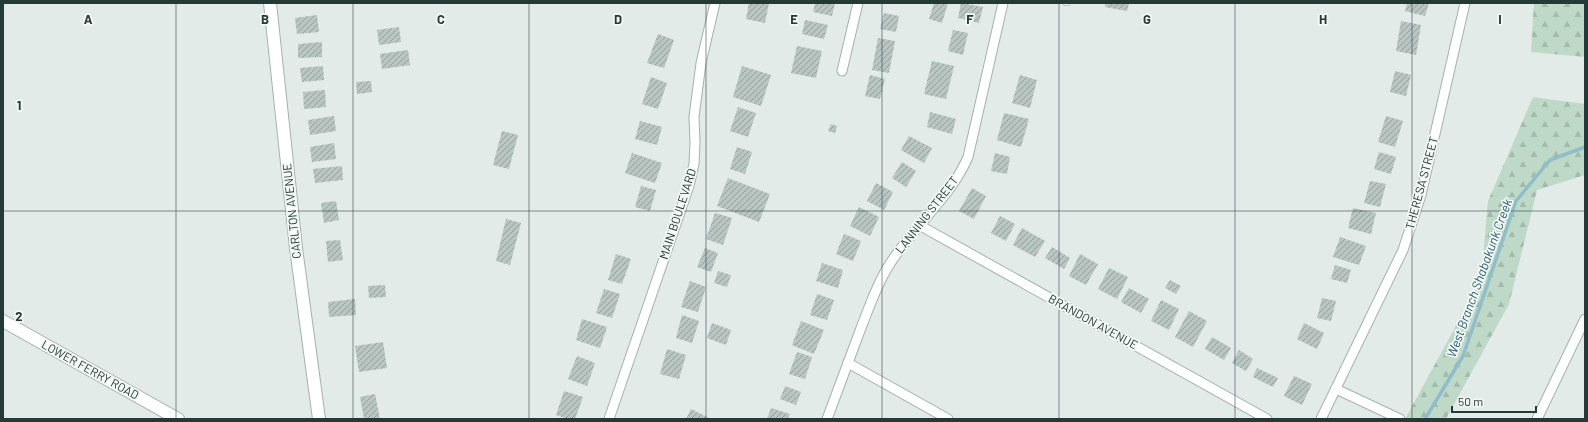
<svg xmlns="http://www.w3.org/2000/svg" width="1588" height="422" viewBox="0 0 1588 422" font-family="Barlow,sans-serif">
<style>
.forest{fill:url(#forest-firs)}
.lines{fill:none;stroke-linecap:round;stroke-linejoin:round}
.stream{stroke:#91bdc9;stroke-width:3.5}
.building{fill:url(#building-hatch)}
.service-casing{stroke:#a5b2af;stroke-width:6}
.minor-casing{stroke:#a5b2af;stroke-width:11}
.tertiary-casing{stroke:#a5b2af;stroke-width:14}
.service{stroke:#fff;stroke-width:4.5}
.minor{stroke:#fff;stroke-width:9}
.tertiary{stroke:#fff;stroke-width:12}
.grid{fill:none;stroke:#243a36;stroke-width:1;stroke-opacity:0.55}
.labels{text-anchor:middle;stroke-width:3.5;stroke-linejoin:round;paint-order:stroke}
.street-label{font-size:12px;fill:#243a36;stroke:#f3f8f5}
.water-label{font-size:13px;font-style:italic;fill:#255d6f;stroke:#f3f8f5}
.grid-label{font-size:13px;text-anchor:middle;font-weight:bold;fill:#243a36;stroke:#f3f8f5;stroke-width:3.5;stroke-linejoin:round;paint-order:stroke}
</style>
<defs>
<pattern id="forest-firs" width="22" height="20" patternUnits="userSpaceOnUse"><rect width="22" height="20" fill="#bed9c7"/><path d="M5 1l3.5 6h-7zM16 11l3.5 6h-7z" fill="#a3bbac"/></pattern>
<pattern id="building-hatch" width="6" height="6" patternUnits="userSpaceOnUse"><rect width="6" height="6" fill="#b8c5c1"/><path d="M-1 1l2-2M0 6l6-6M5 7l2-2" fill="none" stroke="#95a19e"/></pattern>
</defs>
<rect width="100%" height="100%" fill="#e2ebe8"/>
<g class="forest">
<path d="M 1534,3 L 1585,3 L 1585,57 L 1531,52 Z"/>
<path d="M 1533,97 L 1585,104 L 1585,175 L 1537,190 L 1509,304 L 1446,419 L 1405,419 L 1481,280 L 1488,201 Z"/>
</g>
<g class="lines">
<path class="stream" d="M 1425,419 L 1463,356 L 1516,201 L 1550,160 L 1585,147"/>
</g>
<g class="building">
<path d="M 749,3 L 769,3 L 765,23 L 746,19 Z"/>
<path d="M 815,3 L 835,3 L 832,16 L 813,12 Z"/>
<path d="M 934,3 L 948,3 L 942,23 L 929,19 Z"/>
<path d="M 961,3 L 983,7 L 979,23 L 958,18 Z"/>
<path d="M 1106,3 L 1129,3 L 1127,11 L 1105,7 Z"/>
<path d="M 1407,3 L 1429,3 L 1425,16 L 1405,11 Z"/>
<path d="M 884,13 L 899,16 L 896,32 L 880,29 Z"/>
<path d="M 317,15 L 319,32 L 297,34 L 295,18 Z"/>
<path d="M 805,20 L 828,25 L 824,39 L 802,34 Z"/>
<path d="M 1401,21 L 1421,25 L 1416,55 L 1396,51 Z"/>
<path d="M 399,27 L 401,42 L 379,45 L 377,30 Z"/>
<path d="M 953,30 L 968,33 L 963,55 L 948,51 Z"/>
<path d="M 658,34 L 674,40 L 664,68 L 647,63 Z"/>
<path d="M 878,38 L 895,41 L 889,73 L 872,70 Z"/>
<path d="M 322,42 L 322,57 L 298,58 L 298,44 Z"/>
<path d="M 797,46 L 822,51 L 816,78 L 791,73 Z"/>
<path d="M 408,50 L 410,65 L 382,69 L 380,54 Z"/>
<path d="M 932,61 L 954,66 L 946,99 L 924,94 Z"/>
<path d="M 323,66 L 324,80 L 302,82 L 300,68 Z"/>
<path d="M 742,66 L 771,75 L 761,106 L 733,97 Z"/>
<path d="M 1395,71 L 1411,75 L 1406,96 L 1390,92 Z"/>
<path d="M 870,75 L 885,79 L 880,99 L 865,96 Z"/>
<path d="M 1020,75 L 1037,80 L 1030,108 L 1012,103 Z"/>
<path d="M 651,77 L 667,83 L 658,109 L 642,104 Z"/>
<path d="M 371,81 L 372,92 L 357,94 L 356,82 Z"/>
<path d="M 325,90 L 326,107 L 304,109 L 303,92 Z"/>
<path d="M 738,107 L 756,113 L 748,137 L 730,131 Z"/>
<path d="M 930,112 L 956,119 L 952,134 L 927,127 Z"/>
<path d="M 1004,113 L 1029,119 L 1021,147 L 997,140 Z"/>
<path d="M 334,116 L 336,131 L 310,135 L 308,120 Z"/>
<path d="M 1386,116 L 1403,121 L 1395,147 L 1378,142 Z"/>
<path d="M 640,121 L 662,127 L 657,145 L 635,139 Z"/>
<path d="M 831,124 L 837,126 L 835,133 L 828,131 Z"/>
<path d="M 502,131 L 518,135 L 509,169 L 493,165 Z"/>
<path d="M 909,136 L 932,148 L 924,163 L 901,150 Z"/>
<path d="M 334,143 L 336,159 L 312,162 L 310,147 Z"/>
<path d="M 737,147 L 752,152 L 745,174 L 730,169 Z"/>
<path d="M 1379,152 L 1396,157 L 1391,174 L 1374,169 Z"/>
<path d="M 632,153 L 662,163 L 655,183 L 625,173 Z"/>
<path d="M 995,153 L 1010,157 L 1007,174 L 991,171 Z"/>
<path d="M 902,162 L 916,171 L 906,187 L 892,178 Z"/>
<path d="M 342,166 L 343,180 L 315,183 L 313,169 Z"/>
<path d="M 728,178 L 770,194 L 759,222 L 717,206 Z"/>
<path d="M 1370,181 L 1386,184 L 1380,207 L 1364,203 Z"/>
<path d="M 876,183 L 893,192 L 884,210 L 867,201 Z"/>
<path d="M 641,186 L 656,190 L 650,211 L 635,207 Z"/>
<path d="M 972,188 L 986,196 L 974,219 L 959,211 Z"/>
<path d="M 336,201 L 339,220 L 324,223 L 321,203 Z"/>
<path d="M 859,207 L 879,217 L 870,236 L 850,226 Z"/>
<path d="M 1353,208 L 1376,213 L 1371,234 L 1348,228 Z"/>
<path d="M 715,213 L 732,218 L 723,245 L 706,239 Z"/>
<path d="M 1000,216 L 1015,224 L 1006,241 L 991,233 Z"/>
<path d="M 506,219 L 521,223 L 510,265 L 496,261 Z"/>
<path d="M 1022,228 L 1045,241 L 1035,257 L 1013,245 Z"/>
<path d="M 844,234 L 861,241 L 853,261 L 836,254 Z"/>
<path d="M 1340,237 L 1366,246 L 1359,265 L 1333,257 Z"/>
<path d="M 340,240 L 343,260 L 328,262 L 326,241 Z"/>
<path d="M 1052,247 L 1070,258 L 1064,269 L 1045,258 Z"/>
<path d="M 705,248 L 718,253 L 711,272 L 697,267 Z"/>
<path d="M 616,254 L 631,259 L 622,284 L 608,280 Z"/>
<path d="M 1080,254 L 1098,264 L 1086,285 L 1069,276 Z"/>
<path d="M 822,263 L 843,270 L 838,288 L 816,281 Z"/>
<path d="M 1335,265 L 1351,270 L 1347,283 L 1331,279 Z"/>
<path d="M 1109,268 L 1128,277 L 1117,299 L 1098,289 Z"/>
<path d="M 718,271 L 731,275 L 727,287 L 714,283 Z"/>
<path d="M 1170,280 L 1181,286 L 1176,294 L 1165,288 Z"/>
<path d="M 690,281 L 706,287 L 698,312 L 681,307 Z"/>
<path d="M 385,285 L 386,297 L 369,298 L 368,286 Z"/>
<path d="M 1129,288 L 1149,299 L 1141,313 L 1121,302 Z"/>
<path d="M 604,289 L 620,294 L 612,318 L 596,313 Z"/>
<path d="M 817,294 L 834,300 L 827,320 L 810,315 Z"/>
<path d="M 1322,298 L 1336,301 L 1331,321 L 1317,318 Z"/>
<path d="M 355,299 L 356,315 L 329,317 L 328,302 Z"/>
<path d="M 1161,300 L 1179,309 L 1169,330 L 1151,321 Z"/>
<path d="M 1189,311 L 1207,321 L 1193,347 L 1175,337 Z"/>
<path d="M 682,315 L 699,321 L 692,343 L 676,338 Z"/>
<path d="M 582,319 L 607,327 L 600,348 L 576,340 Z"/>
<path d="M 801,321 L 824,330 L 814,354 L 792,345 Z"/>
<path d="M 712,323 L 731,330 L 726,345 L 707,338 Z"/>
<path d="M 1304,323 L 1324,333 L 1317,349 L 1297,339 Z"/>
<path d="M 1212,337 L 1231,348 L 1224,360 L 1205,349 Z"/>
<path d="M 383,342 L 387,368 L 359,372 L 355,346 Z"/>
<path d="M 667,349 L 686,355 L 679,379 L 660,374 Z"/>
<path d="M 1239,350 L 1253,359 L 1246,371 L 1232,363 Z"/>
<path d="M 797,352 L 812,357 L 805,379 L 789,374 Z"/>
<path d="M 577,356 L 595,363 L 587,386 L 568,379 Z"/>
<path d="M 1257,368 L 1278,378 L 1273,387 L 1253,377 Z"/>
<path d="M 1294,376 L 1312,384 L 1302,405 L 1284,396 Z"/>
<path d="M 785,386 L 801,392 L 796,405 L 780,399 Z"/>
<path d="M 564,391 L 583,397 L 575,419 L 568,419 L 556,415 Z"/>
<path d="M 375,394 L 380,419 L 364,419 L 360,397 Z"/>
<path d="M 771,408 L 790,414 L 788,419 L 767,419 Z"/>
<path d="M 691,409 L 709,418 L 708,419 L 686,419 Z"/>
</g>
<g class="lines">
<defs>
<path id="service" d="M 1066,3 L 1067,3"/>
<g id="minor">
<path d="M 842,71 L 858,3"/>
<path d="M 919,225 L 1267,419"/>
<path d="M 848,363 L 948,419"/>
<path d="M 1336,389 L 1400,419"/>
<path d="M 609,419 L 689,186 L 694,164 L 695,143 L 694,117 L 701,63 L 715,3"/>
<path d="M 827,419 C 838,389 850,358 861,328 C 869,308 876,286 888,267 C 911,228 950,199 968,157 L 1003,3"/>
<path d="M 1321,419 L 1403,250 L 1421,195 L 1465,3"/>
<path d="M 1537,419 L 1585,319"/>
</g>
<g id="tertiary">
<path d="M 270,3 L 296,248 L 319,419"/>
<path d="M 3,321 L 178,419"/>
</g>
</defs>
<use href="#service" class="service-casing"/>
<use href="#minor" class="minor-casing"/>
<use href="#tertiary" class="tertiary-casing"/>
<use href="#service" class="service"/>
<use href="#minor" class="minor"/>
<use href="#tertiary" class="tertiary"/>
</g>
<path class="grid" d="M 176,3 L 176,419M 353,3 L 353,419M 529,3 L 529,419M 706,3 L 706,419M 882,3 L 882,419M 1059,3 L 1059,419M 1235,3 L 1235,419M 1412,3 L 1412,419M 3,211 L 1585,211"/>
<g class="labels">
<g class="street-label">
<text transform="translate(1422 183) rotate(-75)" y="4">THERESA STREET</text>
<text transform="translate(292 211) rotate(-96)" y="4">CARLTON AVENUE</text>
<text transform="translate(678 214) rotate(-72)" y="4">MAIN BOULEVARD</text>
<text transform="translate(927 215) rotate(-52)" y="4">LANNING STREET</text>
<text transform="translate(1093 322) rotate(29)" y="4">BRANDON AVENUE</text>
<text transform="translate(90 370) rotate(29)" y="4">LOWER FERRY ROAD</text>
</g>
<g class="water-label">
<text transform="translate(1479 278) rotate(-70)" y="5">West Branch Shabakunk Creek</text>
</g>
</g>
<g class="grid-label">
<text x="88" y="24">A</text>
<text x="265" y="24">B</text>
<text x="441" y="24">C</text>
<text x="618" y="24">D</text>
<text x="794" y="24">E</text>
<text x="970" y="24">F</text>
<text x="1147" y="24">G</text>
<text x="1323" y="24">H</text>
<text x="1500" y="24">I</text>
<text x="19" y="110">1</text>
<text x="19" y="321">2</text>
</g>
<rect width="1588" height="422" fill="none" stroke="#243a36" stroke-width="8"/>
<path d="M1452 406v6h84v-6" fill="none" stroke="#243a36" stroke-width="2"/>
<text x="1458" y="406" font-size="12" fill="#243a36" stroke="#f3f8f5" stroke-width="3" paint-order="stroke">50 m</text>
</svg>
